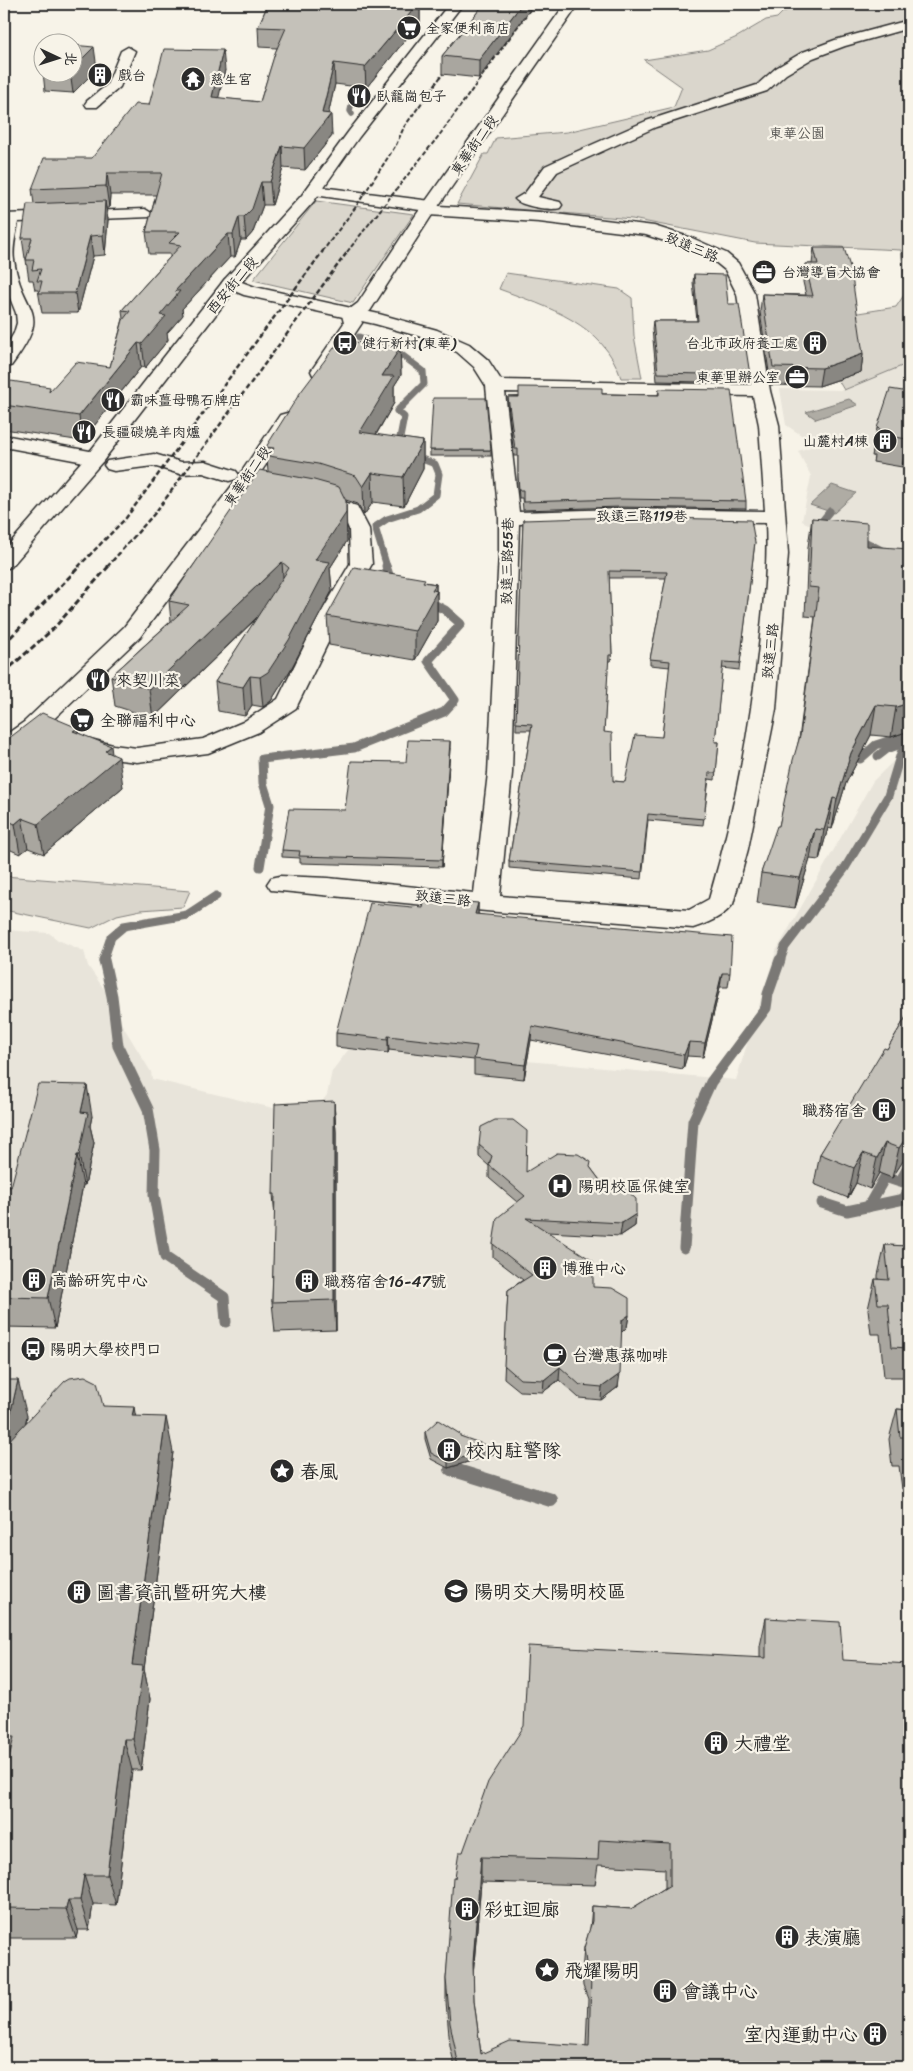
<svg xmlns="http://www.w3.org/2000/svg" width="913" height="2071" viewBox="0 0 913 2071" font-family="Sriracha,'LXGW WenKai TC',sans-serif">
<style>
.built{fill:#e8e4da}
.green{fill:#dad6cc;stroke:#82807c}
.water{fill:#afaca4;stroke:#7a7874}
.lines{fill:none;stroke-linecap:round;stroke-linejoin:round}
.stream-far4{stroke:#7a7874;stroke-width:5.5}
.stream-far3{stroke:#7a7874;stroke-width:7}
.stream-far2{stroke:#7a7874;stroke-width:9}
.stream-far1{stroke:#7a7874;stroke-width:11}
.stream{stroke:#7a7874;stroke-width:14}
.street-casing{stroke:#2b2b2b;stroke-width:3}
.secondary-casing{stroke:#2b2b2b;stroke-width:3}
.street{fill:#f7f3e8;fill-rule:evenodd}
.secondary{fill:#f7f3e8;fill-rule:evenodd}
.rail-far2{stroke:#2b2b2b;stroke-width:2;stroke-dasharray:4.5 2;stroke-linecap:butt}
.rail-far1{stroke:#2b2b2b;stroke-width:2.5;stroke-dasharray:5 2.5;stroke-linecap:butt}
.rail{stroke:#2b2b2b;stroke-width:3;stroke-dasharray:6 3;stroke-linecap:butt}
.wall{fill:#a9a69f;stroke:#2b2b2b;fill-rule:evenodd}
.shaded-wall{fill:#898782;stroke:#2b2b2b}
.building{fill:#c4c1b9;stroke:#2b2b2b;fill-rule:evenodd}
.labels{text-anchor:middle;stroke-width:4.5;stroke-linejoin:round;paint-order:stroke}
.far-poi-label{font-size:14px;fill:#2b2b2b;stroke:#f7f3e8;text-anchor:start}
.far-park-label{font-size:14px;fill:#575653;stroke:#f7f3e8}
.far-street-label{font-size:14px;fill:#2b2b2b;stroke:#f7f3e8}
.poi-label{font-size:16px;fill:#2b2b2b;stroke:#f7f3e8;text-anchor:start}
.near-poi-label{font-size:19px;fill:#2b2b2b;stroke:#f7f3e8;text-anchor:start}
</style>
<rect width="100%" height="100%" fill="#f7f3e8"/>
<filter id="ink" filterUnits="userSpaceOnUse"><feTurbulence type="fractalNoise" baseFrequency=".02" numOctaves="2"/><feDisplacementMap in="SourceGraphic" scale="10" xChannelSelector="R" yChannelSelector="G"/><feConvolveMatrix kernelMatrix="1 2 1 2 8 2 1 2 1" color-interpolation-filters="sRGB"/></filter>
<g filter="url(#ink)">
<g class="built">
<path d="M 909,363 L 909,573 L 802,521 L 811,476 L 798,451 L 816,445 L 786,425 L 780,389 L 844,390 Z"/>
<path d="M 909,746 L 909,2067 L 4,2067 L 4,930 L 49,933 L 58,940 L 84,951 L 88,966 L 115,1005 L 115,1013 L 151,1072 L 152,1079 L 290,1112 L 320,1104 L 327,1095 L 332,1071 L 352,1045 L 736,1080 L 776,951 L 873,781 Z"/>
</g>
<g class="green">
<path d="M 806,4 L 909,4 L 909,363 L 844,390 L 838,380 L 852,314 L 896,307 L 906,292 L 901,250 L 755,243 L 632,219 L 457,204 L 484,154 L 488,154 L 496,138 L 567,132 L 674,107 L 682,87 L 644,60 L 708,50 L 737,37 L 766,20 L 777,18 L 783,12 Z"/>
<path d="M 316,201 L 414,214 L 353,303 L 253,280 Z"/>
<path d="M 506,273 L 619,289 L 632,298 L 634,336 L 642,378 L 621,378 C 604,324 548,307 499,289 Z"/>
<path d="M 4,876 L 190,891 L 183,907 L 141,910 L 117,915 L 91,928 L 4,910 Z"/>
</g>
<g class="water">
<path d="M 849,399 L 858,405 L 816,419 L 806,412 Z"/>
<path d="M 832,485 L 856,493 L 834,513 L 810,505 Z"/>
</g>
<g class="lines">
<g class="stream-far4">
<path d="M 408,8 L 425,4"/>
<path d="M 347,77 L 355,88 L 350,111 L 352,114"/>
</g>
<g class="stream-far3">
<path d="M 359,337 L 399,353 L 423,371 L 424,384 L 397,411 L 404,417 L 399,443 L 403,452 L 435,464 L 439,474 L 436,495 L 418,509 L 387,519 L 375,527 L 387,567"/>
<path d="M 830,511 L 821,522 L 830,526"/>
<path d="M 855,536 L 909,564"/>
</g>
<g class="stream-far2">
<path d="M 386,566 L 390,578 L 396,582"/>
<path d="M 878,756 L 887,749 L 909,741"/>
<path d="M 860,759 L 876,745 L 909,734"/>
<path d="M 260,867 L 270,805 L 263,783 L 262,759 L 354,748 L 444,712 L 455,700 L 428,661 L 461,624 L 445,610 L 426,600"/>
<path d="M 103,961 L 111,937 L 124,926 L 187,915 L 216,896"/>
<path d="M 780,961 L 785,947 L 845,868 L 888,796 L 901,753 L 909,750"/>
</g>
<g class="stream-far1">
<path d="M 104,960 L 112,996 L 118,1046 L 148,1109 L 155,1150 L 154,1195 L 165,1257 L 224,1297 L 226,1322"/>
<path d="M 822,1203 L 847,1211 L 904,1199 L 909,1189"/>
<path d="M 868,1207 L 885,1177 L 900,1182 L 909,1166"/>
<path d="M 684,1248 L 693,1121 L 711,1082 L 766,1008 L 768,994 L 780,960"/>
</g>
<path class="stream" d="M 451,1469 L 551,1500"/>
<defs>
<g id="street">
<path d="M 909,20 L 909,28 L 845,46 L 813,58 L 786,74 L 767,91 L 656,127 L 583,160 L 557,172 L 538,197 L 560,202 L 562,205 L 560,208 C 551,211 520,206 515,199 L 525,193 L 545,166 L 571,154 L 646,121 L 757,85 L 776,68 L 803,52 L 835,40 Z"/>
<path d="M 128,47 L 135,51 L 120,87 L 97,107 L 87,107 L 85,104 L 87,101 L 107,85 L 121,51 Z"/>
<path d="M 313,186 L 431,201 L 439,206 L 539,212 L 654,226 L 692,238 L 726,253 L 738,263 L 755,294 L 770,391 L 779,425 L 788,554 L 776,709 L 748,849 L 733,904 C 725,916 706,924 693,928 L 486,911 L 271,890 L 267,884 L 271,878 L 280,876 L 328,878 L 474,893 L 488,773 L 499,552 L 499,518 L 486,386 L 474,367 L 457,352 L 425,338 L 375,324 L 244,295 L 225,287 L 222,283 L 225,279 L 231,278 L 255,287 L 379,314 L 437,330 L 469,344 L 488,360 L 501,380 L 751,385 L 737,294 L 725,270 L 714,261 L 680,246 L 646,235 L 539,222 L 428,215 L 422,213 L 420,210 L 307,194 L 305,191 ZM 505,392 L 753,396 L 759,425 L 765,511 L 620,509 L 519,512 ZM 620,521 L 766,523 C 768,562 764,599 760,637 C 751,726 734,814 709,899 L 689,910 L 500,896 L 512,773 L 519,524 Z"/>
<path d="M 145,209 L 153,214 L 151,217 L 18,222 C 16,234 12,248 14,260 C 22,316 55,307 11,366 L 4,367 L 4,350 L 14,333 L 17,323 L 16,313 L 4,283 L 4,214 Z"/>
<path d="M 4,435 L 95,452 L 102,454 L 105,458 L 102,462 L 95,464 L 4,447 Z"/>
<path d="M 154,454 L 181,462 L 205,461 L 236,471 L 239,475 L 236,479 L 229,481 L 203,473 L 180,474 L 153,466 L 114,471 L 107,469 L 104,465 L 107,461 Z"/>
<path d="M 311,492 L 357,506 L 369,529 L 372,564 L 340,618 L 296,708 L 259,732 L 208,753 L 137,762 L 112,759 L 67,747 L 63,742 L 67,737 L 75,735 L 113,745 L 137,748 L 203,739 L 243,722 L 278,699 L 318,618 L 350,564 L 349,529 L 342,514 L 304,502 L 301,498 L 304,494 Z"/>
</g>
<g id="secondary">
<path d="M 449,4 L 463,4 L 359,137 L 314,201 L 237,287 L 102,462 L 11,567 L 4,569 L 4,550 L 88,454 L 225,279 L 302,195 L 349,131 Z"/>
<path d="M 565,4 L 579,4 L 430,218 L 370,311 L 360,317 L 362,323 L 327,375 L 313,375 L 311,371 L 344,323 L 342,315 L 358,303 L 416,215 Z"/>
<path d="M 287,413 L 294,415 L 297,419 L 248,491 L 140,637 L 40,732 L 12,752 L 4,754 L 4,736 L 24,722 L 124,627 L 234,483 L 280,415 Z"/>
</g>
</defs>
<use href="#street" class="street-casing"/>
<use href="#secondary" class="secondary-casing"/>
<use href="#street" class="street"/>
<use href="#secondary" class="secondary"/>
<g class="rail-far2">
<path d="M 322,252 L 355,208 L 396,145 L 404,127 L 450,64"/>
<path d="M 347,252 L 441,133 L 534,4"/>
</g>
<g class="rail-far1">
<path d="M 78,567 L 126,518 L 323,251"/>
<path d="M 107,567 L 155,513 L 348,251"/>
</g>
<g class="rail">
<path d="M 4,644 L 80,566"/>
<path d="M 4,673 L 54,628 L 109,566"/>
</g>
</g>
<g class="wall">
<path d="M 268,4 L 420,4 L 420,22 L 366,88 L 335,84 L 328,114 L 332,136 L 305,170 L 283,168 L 272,205 L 263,205 L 253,232 L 246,240 L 241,240 L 235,257 L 230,257 L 182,309 L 183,315 L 167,333 L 168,340 L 145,368 L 141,367 L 82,441 L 4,429 L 4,388 L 50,390 L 110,367 L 123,319 L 122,310 L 170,257 L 170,254 L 149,254 L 146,232 L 156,195 L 110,195 L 109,208 L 106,208 L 108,220 L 105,255 L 93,256 L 78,313 L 42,313 L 38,290 L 35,290 L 33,280 L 29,280 L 26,260 L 26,258 L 25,258 L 22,238 L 34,204 L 32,189 L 92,158 L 149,105 L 225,70 L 218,98 L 260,102 L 277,48 L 259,47 L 258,27 Z"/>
<path d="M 484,4 L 479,78 L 442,74 L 442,56 Z"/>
<path d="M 97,69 L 73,93 L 45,91 L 43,72 L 72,72 Z"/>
<path d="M 814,248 L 863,354 L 861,372 L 819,386 L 771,385 L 760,312 L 762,294 L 806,295 L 803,282 L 805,264 L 812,264 Z"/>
<path d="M 694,274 L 728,304 L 750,375 L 749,383 L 657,381 L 652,329 L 653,321 L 697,321 L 693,282 Z"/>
<path d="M 400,348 L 401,375 L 394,386 L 394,403 L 376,435 L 423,441 L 423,469 L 404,506 L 373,502 L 364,515 L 358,504 L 346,500 L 347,541 L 330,568 L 332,591 L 291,669 L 271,701 L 263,707 L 252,705 L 245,716 L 218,711 L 215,682 L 257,618 L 153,718 L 115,706 L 111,676 L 171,621 L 169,601 L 268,471 L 266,447 Z"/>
<path d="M 659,389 L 746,501 L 746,509 L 620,507 L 523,510 L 522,498 L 519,498 L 518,484 L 518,456 L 514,456 L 508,404 L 508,397 L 602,394 L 658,395 Z"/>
<path d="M 909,392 L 909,445 L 902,467 L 873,462 L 874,456 L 872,456 L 877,428 Z"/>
<rect x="430" y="450" width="61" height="6"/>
<path d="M 812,518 L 867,546 L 909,731 L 891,737 L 871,735 L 846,783 L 832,829 L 828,828 L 819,860 L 810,859 L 795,908 L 757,903 L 761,873 L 779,826 L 799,739 L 815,617 L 805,616 L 808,547 Z"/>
<path d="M 523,520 L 755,542 L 739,670 L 722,668 L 715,742 L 719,742 L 715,780 L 709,779 L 703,825 L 648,820 L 642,879 L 509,868 L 509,861 L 531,730 L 516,730 ZM 609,578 L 666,578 L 650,659 L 650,665 L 670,667 L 662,737 L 625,782 L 613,781 L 604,732 L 608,661 L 611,661 L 612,655 Z"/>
<path d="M 425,582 L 436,584 L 436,591 L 437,591 L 437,621 L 415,660 L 329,645 L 327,616 Z"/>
<path d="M 78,728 L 79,733 L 112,754 L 123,787 L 44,854 L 28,848 L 20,854 L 4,847 L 4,742 Z"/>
<path d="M 450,748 L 442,867 L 300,863 L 300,858 L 282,857 L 282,850 L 345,810 L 406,762 Z"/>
<path d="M 478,903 L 478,914 L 730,973 L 728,987 L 720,987 L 703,1057 L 687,1056 L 683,1069 L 531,1040 L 524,1079 L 474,1074 L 474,1060 L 389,1050 L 388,1053 L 336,1047 L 336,1033 Z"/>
<path d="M 909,1012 L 909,1152 L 892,1178 L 879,1173 L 870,1189 L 856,1183 L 848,1198 L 814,1184 L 820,1154 L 887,1049 Z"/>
<path d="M 334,1101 L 336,1132 L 336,1330 L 275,1332 L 272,1302 L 275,1217 L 273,1194 Z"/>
<path d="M 92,1116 L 90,1126 L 94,1143 L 85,1185 L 83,1185 L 55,1328 L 4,1327 L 4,1187 L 11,1187 Z"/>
<path d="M 479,1145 L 526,1172 L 590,1167 L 605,1187 L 636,1214 L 635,1226 L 620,1236 L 548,1232 L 593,1287 L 629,1315 L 627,1327 L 621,1332 L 618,1387 L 601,1400 L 579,1398 L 559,1380 L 543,1392 L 520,1391 L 504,1378 L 508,1290 L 523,1280 L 493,1257 L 493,1244 L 517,1202 L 489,1178 L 489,1166 L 479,1157 Z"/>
<path d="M 885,1245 L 909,1246 L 909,1489 L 902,1489 L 899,1466 L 892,1466 L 889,1439 L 897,1409 L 908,1410 L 904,1377 L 884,1377 L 880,1334 L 871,1334 L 868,1309 L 875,1279 L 878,1280 L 878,1275 Z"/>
<path d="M 4,1380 L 27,1416 L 26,1422 L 103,1406 L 136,1417 L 173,1452 L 144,1669 L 150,1699 L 141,1770 L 132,1770 L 116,1905 L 93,1904 L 89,1930 L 78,1930 L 76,1938 L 4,1938 L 4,1779 L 6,1768 L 4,1768 Z"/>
<path d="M 425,1432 L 460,1436 L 494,1454 L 448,1468 L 431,1459 L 425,1439 Z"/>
<path d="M 766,1618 L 843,1660 L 909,2067 L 455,2067 L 450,2046 L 446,2002 L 446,1979 L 455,1878 L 463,1852 L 760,1658 L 760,1646 ZM 598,1865 L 665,1869 L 665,1888 L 631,1909 L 592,1906 L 590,1929 L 584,1948 L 582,1972 L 583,1986 L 588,1999 L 586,2046 L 481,2054 L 474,2001 L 473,1975 L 481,1882 L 595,1885 Z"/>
</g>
<g class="shaded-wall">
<path d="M 418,4 L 420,4 L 420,22 L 366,88 L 365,67 Z"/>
<path d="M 522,4 L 534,4 L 479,78 L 479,60 Z"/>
<path d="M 94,47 L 97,69 L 73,93 L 70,72 L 72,72 L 72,69 Z"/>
<path d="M 223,50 L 225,70 L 214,118 L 212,97 Z"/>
<path d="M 334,63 L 335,84 L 327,120 L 331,114 L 332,136 L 305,170 L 304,148 L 322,113 Z"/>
<path d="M 282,146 L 283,168 L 272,205 L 270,182 Z"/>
<path d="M 107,173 L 110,195 L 109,208 L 106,186 Z"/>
<path d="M 261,182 L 263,205 L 253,232 L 246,240 L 244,217 Z"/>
<path d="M 105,201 L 108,220 L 105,255 L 103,235 Z"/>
<path d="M 239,217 L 241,240 L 235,257 L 233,234 Z"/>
<path d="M 228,234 L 230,257 L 182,309 L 183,315 L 167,333 L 168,340 L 145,368 L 142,344 L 175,291 Z"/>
<path d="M 90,236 L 93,256 L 78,313 L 75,293 Z"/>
<path d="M 138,343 L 141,367 L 82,441 L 79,416 Z"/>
<path d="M 400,348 L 401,375 L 394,386 L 394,403 L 361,460 L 360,432 L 382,376 Z"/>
<path d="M 863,354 L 861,372 L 819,386 L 822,368 Z"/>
<path d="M 909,431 L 909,445 L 902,467 L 907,439 Z"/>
<path d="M 423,441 L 423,469 L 404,506 L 403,477 Z"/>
<path d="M 372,473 L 373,502 L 364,515 L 363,487 Z"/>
<path d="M 346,501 L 347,541 L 330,568 L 332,591 L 291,669 L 271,701 L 263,707 L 260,677 L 315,560 Z"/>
<path d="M 282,562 L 284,591 L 153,718 L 149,689 Z"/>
<path d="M 436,584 L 436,594 L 437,591 L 437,621 L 415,660 L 415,631 L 432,590 Z"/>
<path d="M 250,676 L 252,705 L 245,716 L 243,687 Z"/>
<path d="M 909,703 L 909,731 L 891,737 L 896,707 Z"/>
<path d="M 876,705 L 871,735 L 846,783 L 832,829 L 837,799 L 851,753 Z"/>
<path d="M 78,728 L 82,758 L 73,731 Z"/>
<path d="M 450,741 L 450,748 L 442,867 L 442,860 Z"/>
<path d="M 111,746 L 113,762 L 119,757 L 123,787 L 44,854 L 38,824 L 105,751 Z"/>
<path d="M 833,798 L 828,828 L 819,860 L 824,830 Z"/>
<path d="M 22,818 L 28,848 L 20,854 L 15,824 Z"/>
<path d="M 815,829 L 810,859 L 795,908 L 800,878 Z"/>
<path d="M 478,903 L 478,917 L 475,914 Z"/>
<path d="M 722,973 L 720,987 L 703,1057 L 705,1043 Z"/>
<path d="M 532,1026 L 531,1040 L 524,1079 L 525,1065 Z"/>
<path d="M 388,1036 L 389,1050 L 388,1053 Z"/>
<path d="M 689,1042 L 687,1056 L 683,1069 L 684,1055 Z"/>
<path d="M 87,1085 L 92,1116 L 90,1126 L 94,1143 L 85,1185 L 79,1155 L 81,1112 Z"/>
<path d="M 334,1101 L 336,1132 L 336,1330 L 334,1300 Z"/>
<path d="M 909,1133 L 909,1152 L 892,1178 L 899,1148 Z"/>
<path d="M 885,1143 L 879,1173 L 870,1189 L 877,1158 Z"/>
<path d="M 863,1153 L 856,1183 L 848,1198 L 854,1168 Z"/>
<path d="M 77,1155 L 83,1185 L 55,1328 L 48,1298 Z"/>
<path d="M 636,1214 L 635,1226 L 620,1236 L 622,1223 Z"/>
<path d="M 629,1315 L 627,1327 L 621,1333 L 622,1320 Z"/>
<path d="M 560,1367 L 559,1380 L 543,1392 L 544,1380 Z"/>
<path d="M 620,1374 L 618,1387 L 601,1400 L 602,1387 Z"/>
<path d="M 18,1380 L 27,1416 L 12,1482 L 4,1451 L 4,1442 Z"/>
<path d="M 134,1407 L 140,1442 L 132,1416 Z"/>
<path d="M 166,1417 L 173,1452 L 144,1669 L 150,1699 L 141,1770 L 133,1739 L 132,1665 Z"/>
<path d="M 494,1448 L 494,1454 L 448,1468 L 448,1462 Z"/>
<path d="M 124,1739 L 132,1770 L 116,1905 L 107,1875 Z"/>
<path d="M 481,1857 L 481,1882 L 472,1986 L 473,1962 Z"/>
<path d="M 84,1875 L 93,1904 L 89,1930 L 80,1900 Z"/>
<path d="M 68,1900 L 78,1930 L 76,1938 L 66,1909 Z"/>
</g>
<g class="building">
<path d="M 268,4 L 418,4 L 365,67 L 334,63 L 322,113 L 331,114 L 304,148 L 282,146 L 270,182 L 261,182 L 252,209 L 244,217 L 239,217 L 233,234 L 228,234 L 175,291 L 180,291 L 160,315 L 166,316 L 142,344 L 138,343 L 79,416 L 4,405 L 4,388 L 11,381 L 50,387 L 49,392 L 76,362 L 110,367 L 123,320 L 130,311 L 122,310 L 181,245 L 169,243 L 180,232 L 146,232 L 162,173 L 107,173 L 106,186 L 32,189 L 44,158 L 92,158 L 135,104 L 149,105 L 164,49 L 223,50 L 212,97 L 260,102 L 275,53 L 286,28 L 258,27 Z"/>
<path d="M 484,4 L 522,4 L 479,60 L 442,56 Z"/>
<path d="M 72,45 L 94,47 L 72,69 Z"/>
<path d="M 105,201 L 103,235 L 90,236 L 75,293 L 39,293 L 42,281 L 37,281 L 41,269 L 32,270 L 34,260 L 26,260 L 32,238 L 22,238 L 27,204 Z"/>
<path d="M 814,248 L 844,248 L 851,270 L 863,354 L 822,368 L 773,367 L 762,294 L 813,296 L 805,264 L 818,264 Z"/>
<path d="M 694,274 L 725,275 L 728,304 L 739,304 L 750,375 L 658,373 L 653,321 L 698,321 Z"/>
<path d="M 340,340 L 400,348 L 382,376 L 394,376 L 360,432 L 423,441 L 403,477 L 372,473 L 363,487 L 356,476 L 318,464 L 269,456 L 274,448 L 266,447 L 300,393 Z"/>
<path d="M 519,387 L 602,388 L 602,394 L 659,395 L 659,389 L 731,390 L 746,501 L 620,499 L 523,502 L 523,490 L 519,490 L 518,476 L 518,449 L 515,449 L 508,397 L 519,397 Z"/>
<path d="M 890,389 L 909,392 L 909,431 L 907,439 L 878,434 L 880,429 L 877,428 Z"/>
<path d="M 433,398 L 486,398 L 491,450 L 430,450 Z"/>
<path d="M 259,470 L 314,480 L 339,487 L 346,501 L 346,513 L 315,560 L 330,562 L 289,640 L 268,672 L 260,677 L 250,676 L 243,687 L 215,682 L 289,568 L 282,562 L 149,689 L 111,676 L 189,605 L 169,601 Z"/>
<path d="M 620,517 L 751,520 L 755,542 L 740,663 L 723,662 L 715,742 L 719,742 L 716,773 L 709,773 L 704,819 L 648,814 L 642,872 L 509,861 L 532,724 L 516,723 L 523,520 ZM 609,571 L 667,572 L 650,659 L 670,661 L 662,737 L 635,735 L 625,782 L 613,781 L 612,733 L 604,732 L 609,655 L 612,655 Z"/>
<path d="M 812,518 L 867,523 L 867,546 L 909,549 L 909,703 L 896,707 L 876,705 L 851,753 L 837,799 L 833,798 L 824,830 L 815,829 L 800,878 L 761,873 L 777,826 L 779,826 L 793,760 L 800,736 L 819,588 L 809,587 Z"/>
<path d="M 354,567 L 425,579 L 423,582 L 436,584 L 432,590 L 437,591 L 415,631 L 327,616 Z"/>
<path d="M 42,713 L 78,728 L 73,731 L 111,746 L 105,751 L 119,757 L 38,824 L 22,818 L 15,824 L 4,819 L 4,742 Z"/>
<path d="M 408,740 L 450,741 L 442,860 L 299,856 L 300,851 L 282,850 L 289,809 L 345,810 L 351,761 L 406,762 Z"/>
<path d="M 425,898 L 478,903 L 475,914 L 732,937 L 730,973 L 722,973 L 705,1043 L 689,1042 L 684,1055 L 532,1026 L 525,1065 L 474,1059 L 477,1046 L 388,1036 L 388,1039 L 336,1033 L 370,903 L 423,908 Z"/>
<path d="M 909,1012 L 909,1133 L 899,1148 L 885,1143 L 877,1158 L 863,1153 L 854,1168 L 820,1154 L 884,1048 L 887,1049 Z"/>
<path d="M 38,1084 L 87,1085 L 81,1112 L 88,1113 L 79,1155 L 77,1155 L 48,1298 L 4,1297 L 4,1187 L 11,1187 Z"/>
<path d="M 334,1101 L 334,1300 L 272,1302 L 275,1194 L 273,1194 L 275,1104 Z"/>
<path d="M 495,1120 L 513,1120 L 527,1131 L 526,1172 L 557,1153 L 578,1154 L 591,1162 L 590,1167 L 605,1187 L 624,1188 L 636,1199 L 636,1214 L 622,1223 L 526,1218 L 593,1261 L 593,1287 L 612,1288 L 629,1298 L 629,1315 L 622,1320 L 620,1374 L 602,1387 L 580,1385 L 560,1367 L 544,1380 L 520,1379 L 504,1365 L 508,1290 L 532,1275 L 493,1244 L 497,1218 L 525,1196 L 489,1165 L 492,1156 L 479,1145 L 481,1127 Z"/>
<path d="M 885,1245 L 909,1246 L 909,1348 L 892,1347 L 888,1304 L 878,1304 L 875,1279 L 889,1280 Z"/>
<path d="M 85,1376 L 97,1382 L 103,1406 L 134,1407 L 132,1416 L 166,1417 L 132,1665 L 143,1666 L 133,1739 L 124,1739 L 107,1875 L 84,1875 L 80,1900 L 68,1900 L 66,1909 L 4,1908 L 4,1779 L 14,1737 L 4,1737 L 4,1446 L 65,1381 L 70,1378 Z"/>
<path d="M 4,1380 L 18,1380 L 4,1442 Z"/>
<path d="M 897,1409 L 909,1410 L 909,1451 L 907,1437 L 900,1437 Z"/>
<path d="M 438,1420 L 460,1434 L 460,1436 L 494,1448 L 448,1462 L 431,1453 L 425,1432 Z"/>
<path d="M 766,1618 L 840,1622 L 843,1660 L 909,1664 L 909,2067 L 459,2067 L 450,2023 L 446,1979 L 453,1878 L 455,1878 L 459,1852 L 463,1852 L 488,1782 L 524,1726 L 528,1646 L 766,1658 ZM 599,1840 L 670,1844 L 670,1885 L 631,1909 L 592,1906 L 592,1921 L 584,1948 L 586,1963 L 591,1976 L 589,2046 L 510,2041 L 481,2054 L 474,2001 L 473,1962 L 481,1857 L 598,1860 Z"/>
</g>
</g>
<defs>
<symbol id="supermarket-disc" viewBox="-11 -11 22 22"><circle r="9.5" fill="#2b2b2b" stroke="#f7f3e8"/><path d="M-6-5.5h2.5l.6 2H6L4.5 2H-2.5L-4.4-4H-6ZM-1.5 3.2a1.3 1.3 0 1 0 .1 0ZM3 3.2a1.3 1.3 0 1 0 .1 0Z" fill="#fff"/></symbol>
<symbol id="building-disc" viewBox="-11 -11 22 22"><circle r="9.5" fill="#2b2b2b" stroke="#f7f3e8"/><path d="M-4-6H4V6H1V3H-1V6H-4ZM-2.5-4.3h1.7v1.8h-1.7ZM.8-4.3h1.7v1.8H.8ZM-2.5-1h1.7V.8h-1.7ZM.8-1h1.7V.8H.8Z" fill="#fff"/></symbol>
<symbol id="temple-disc" viewBox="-11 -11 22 22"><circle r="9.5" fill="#2b2b2b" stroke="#f7f3e8"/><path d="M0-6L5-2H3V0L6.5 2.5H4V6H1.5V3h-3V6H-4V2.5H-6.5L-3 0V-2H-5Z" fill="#fff"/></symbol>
<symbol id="restaurant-disc" viewBox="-11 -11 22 22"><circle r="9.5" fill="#2b2b2b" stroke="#f7f3e8"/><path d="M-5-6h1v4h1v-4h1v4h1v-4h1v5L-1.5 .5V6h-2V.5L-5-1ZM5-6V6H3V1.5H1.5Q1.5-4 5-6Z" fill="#fff"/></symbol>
<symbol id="office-disc" viewBox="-11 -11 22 22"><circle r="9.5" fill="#2b2b2b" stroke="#f7f3e8"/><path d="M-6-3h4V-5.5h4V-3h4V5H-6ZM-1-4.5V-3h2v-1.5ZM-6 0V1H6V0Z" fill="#fff"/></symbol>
<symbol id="bus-disc" viewBox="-11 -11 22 22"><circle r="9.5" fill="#2b2b2b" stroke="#f7f3e8"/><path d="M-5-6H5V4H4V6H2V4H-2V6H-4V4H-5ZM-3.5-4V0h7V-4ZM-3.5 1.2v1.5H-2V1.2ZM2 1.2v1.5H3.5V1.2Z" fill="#fff"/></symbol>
<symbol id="hospital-disc" viewBox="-11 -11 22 22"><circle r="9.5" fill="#2b2b2b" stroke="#f7f3e8"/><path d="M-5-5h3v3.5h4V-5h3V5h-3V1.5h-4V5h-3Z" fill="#fff"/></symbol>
<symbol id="cafe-disc" viewBox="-11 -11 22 22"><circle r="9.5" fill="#2b2b2b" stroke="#f7f3e8"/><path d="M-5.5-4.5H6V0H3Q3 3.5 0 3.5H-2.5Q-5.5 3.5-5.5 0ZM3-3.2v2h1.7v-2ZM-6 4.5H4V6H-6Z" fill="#fff"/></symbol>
<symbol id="sight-disc" viewBox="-11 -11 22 22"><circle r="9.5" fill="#2b2b2b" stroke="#f7f3e8"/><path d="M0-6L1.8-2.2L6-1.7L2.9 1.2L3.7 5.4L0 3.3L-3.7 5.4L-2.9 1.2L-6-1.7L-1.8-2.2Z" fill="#fff"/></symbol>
<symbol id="university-disc" viewBox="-11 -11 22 22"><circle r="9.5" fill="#2b2b2b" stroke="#f7f3e8"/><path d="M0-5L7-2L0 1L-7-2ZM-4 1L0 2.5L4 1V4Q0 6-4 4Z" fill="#fff"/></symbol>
</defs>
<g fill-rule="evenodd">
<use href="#supermarket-disc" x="395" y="14" width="28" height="28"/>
<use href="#building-disc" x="86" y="61" width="28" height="28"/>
<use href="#temple-disc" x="179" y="65" width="28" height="28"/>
<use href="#restaurant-disc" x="345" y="82" width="28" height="28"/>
<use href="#office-disc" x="750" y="258" width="28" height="28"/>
<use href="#bus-disc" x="331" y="329" width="28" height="28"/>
<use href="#building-disc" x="801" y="329" width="28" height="28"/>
<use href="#office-disc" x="783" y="363" width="28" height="28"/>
<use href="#restaurant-disc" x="99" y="386" width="28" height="28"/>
<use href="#restaurant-disc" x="70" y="418" width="28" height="28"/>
<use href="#building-disc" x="871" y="427" width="28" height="28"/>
<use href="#restaurant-disc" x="84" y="666" width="28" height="28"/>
<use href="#supermarket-disc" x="68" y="706" width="28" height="28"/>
<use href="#building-disc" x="870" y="1096" width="28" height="28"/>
<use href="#hospital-disc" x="546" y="1172" width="28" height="28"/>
<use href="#building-disc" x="531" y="1254" width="28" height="28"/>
<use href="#building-disc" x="20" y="1266" width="28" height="28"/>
<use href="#building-disc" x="293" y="1267" width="28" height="28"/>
<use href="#bus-disc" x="19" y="1335" width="28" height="28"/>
<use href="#cafe-disc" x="541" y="1341" width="28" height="28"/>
<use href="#building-disc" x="435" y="1436" width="28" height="28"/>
<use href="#sight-disc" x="268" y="1457" width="28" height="28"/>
<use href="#university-disc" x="442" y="1577" width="28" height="28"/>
<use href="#building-disc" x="65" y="1578" width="28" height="28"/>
<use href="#building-disc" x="702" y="1729" width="28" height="28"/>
<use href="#building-disc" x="453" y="1895" width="28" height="28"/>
<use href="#building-disc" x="773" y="1923" width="28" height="28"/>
<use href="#sight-disc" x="533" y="1956" width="28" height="28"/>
<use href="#building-disc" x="651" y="1977" width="28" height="28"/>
<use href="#building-disc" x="861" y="2020" width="28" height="28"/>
</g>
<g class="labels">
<g class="far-poi-label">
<text x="426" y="33">全家便利商店</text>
<text x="118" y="80">戲台</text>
<text x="210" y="84">慈生宮</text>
<text x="376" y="101">臥籠崗包子</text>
<text x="782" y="277">台灣導盲犬協會</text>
<text x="362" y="348">健行新村(東華)</text>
<text x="798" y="348" text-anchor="end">台北市政府養工處</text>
<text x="780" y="382" text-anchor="end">東華里辦公室</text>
<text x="130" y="405">霸味薑母鴨石牌店</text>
<text x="102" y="437">長疆碳燒羊肉爐</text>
<text x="868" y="446" text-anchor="end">山麓村A棟</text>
</g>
<g class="far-park-label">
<text x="797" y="138">東華公園</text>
</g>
<g class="far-street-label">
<text transform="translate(474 145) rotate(-55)" y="5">東華街二段</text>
<text transform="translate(692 247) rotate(23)" y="5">致遠三路</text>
<text transform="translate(232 285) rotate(-50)" y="5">西安街二段</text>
<text transform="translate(247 476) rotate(-55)" y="5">東華街二段</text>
<text x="642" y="521">致遠三路119巷</text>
<text transform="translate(507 561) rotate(-89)" y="5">致遠三路55巷</text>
<text transform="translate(770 651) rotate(-84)" y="5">致遠三路</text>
<text transform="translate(443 898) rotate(6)" y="5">致遠三路</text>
</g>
<g class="poi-label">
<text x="116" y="686">來契川菜</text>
<text x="100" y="726">全聯福利中心</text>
<text x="866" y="1116" text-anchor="end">職務宿舍</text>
<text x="578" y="1192">陽明校區保健室</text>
<text x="562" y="1274">博雅中心</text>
<text x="52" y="1286">高齡研究中心</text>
<text x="324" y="1287">職務宿舍16-47號</text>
<text x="50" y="1355">陽明大學校門口</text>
<text x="572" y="1361">台灣惠蓀咖啡</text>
</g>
<g class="near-poi-label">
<text x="466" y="1457">校內駐警隊</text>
<text x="300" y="1478">春風</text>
<text x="474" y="1598">陽明交大陽明校區</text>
<text x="96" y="1599">圖書資訊暨研究大樓</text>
<text x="734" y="1750">大禮堂</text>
<text x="484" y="1916">彩虹迴廊</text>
<text x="804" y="1944">表演廳</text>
<text x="564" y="1977">飛耀陽明</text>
<text x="682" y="1998">會議中心</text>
<text x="858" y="2041" text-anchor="end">室內運動中心</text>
</g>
</g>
<rect width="913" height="2071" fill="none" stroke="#f7f3e8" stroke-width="20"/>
<rect x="10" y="10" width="893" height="2051" fill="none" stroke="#2b2b2b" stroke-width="2" filter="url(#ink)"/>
<g transform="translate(58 58) rotate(94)"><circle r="24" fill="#f7f3e8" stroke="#a5a39c"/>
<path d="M0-4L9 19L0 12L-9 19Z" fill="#2b2b2b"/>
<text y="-8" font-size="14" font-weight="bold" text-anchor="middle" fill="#2b2b2b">北</text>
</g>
</svg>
